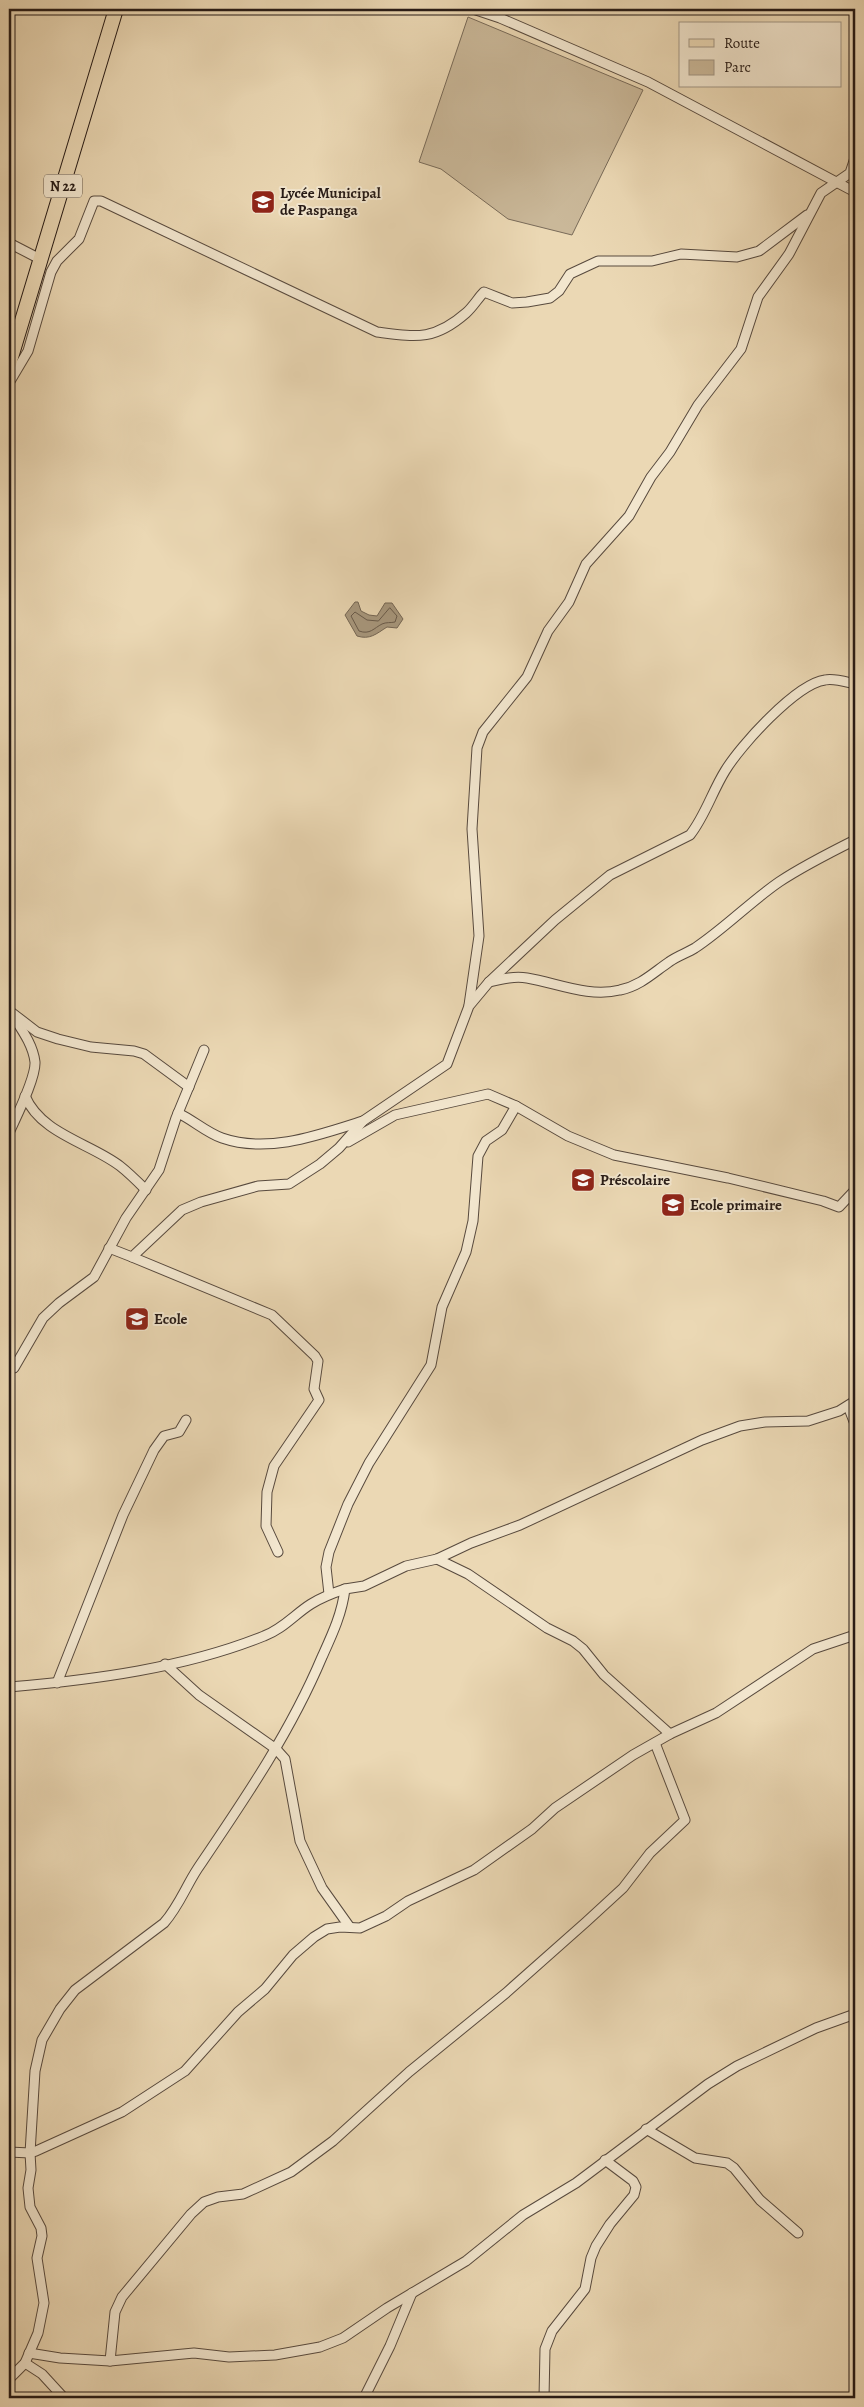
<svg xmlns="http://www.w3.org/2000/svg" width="864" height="2407" viewBox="0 0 864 2407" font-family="Alegreya,serif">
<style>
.park{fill:#cab899;stroke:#786a58}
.water{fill:#a8987e;stroke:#746654}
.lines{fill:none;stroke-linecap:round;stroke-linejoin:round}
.shore{stroke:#685a4a;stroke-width:1}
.street-casing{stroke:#584a3e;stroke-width:11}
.primary-casing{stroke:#271b16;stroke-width:16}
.street{stroke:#f2e6ce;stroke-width:9}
.primary{stroke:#ebd8b4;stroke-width:14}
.labels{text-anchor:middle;stroke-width:4;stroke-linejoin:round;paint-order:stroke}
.shield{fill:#f2e6ce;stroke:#64584d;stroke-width:1}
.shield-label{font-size:14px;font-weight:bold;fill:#271b16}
.poi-label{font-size:15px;font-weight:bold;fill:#271b16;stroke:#f2e6ce;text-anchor:start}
</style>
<rect width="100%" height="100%" fill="#ebd8b4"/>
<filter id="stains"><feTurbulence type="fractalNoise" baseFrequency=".004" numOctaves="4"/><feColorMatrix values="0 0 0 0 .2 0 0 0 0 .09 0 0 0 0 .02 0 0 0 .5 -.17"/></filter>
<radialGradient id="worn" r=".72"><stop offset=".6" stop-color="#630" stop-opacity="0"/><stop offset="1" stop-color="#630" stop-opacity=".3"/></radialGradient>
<path class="park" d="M 468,17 L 643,90 L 572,235 L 508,219 L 441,169 L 419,162 Z"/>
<path class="water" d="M 355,602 L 358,602 L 361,611 L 369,615 L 377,616 L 385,603 L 392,603 L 403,619 L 397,628 L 387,627 C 376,634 370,640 357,636 L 345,615 Z"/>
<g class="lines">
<path class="shore" d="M 390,608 L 397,616 L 395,622 C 391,623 386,622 382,624 C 374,628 370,635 359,631 L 351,616 L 355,612 L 367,620 L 378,621 Z"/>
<defs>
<g id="street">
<path d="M 473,9 L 500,18 L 648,82 L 855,192"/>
<path d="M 9,243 L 40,259"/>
<path d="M 9,383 L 28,351 L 51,272 L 57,261 L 79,239 L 94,201 L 101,201 L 377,332 C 416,337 434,341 466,313 C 473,307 478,298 484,292 L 512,303 L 527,302 L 550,298 L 559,291 L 570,274 L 598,261 L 652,261 L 681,254 L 737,257 L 759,251 L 807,215"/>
<path d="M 489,982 C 502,979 514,976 527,978 C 557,983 589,998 620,990 C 640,986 653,973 669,962 C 677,956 687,953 695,948 C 725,928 750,902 779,882 C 803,866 829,853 855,840"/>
<path d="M 469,1005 L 479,936 L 472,829 L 477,748 L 483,732 L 527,677 L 548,631 L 569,602 L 586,564 L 629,516 L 651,477 L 670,452 L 698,405 L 741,349 L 758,297 L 789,254 L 821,193 L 850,173 L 855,158"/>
<path d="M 11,1012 L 37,1032 L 58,1039 L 91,1047 L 134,1051 L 144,1054 L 189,1087"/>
<path d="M 25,1096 C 41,1134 90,1143 120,1166 C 129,1173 138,1182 146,1190"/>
<path d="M 178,1113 C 193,1120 207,1133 222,1138 C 268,1154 319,1135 363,1121"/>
<path d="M 9,1133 C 16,1117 36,1078 35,1062 C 33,1045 22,1030 13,1016"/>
<path d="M 348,1142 L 395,1115 L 488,1094 L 516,1106 L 568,1136 L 614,1155 L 728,1178 L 823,1201 L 839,1207 L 855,1190"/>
<path d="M 109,1248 L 132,1257 L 182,1210 L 201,1202 L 258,1186 L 289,1184 L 320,1164 L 339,1148 L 363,1121 L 447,1064 L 469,1006 L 489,982 L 555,920 L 610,875 L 690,835 C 705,816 712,792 725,771 C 740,746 796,684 825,680 C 834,678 846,682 855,684"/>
<path d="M 132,1257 L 272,1315 L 315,1356 L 318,1361 L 314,1389 L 319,1400 L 274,1466 L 267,1492 L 266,1526 L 278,1552"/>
<path d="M 9,1368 L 14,1368 L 43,1318 L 59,1303 L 94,1277 L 126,1218 L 159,1170 L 176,1118 L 204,1050"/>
<path d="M 848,1406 L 855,1424"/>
<path d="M 437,1559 L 468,1574 L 547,1628 L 573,1641 L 583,1649 L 604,1675 L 670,1734"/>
<path d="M 329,1594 L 326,1567 L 329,1552 L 348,1504 L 369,1463 L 431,1365 L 442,1307 L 466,1252 L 473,1221 L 478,1156 L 486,1141 L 502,1130 L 516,1106"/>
<path d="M 165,1664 L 199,1695 L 276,1749 L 285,1759 L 300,1841 L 322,1888 L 349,1926"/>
<path d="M 57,1683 L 123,1515 L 154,1450 L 164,1436 L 179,1432 L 186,1420"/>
<path d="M 9,1687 C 93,1680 185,1668 264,1636 C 283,1629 295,1614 311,1604 C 322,1597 333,1593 345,1589"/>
<path d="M 9,1710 L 9,1726"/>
<path d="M 646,2129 L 695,2158 L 727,2163 L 734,2168 L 760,2200 L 798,2233"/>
<path d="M 9,2152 L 30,2153 L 36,2151 L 122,2112 L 185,2071 L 238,2012 L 265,1989 L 293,1955 L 314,1937 L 327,1929 L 340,1927 L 360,1928 L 386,1916 L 408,1901 L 474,1870 L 532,1829 L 555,1808 L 633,1755 L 670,1734 L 716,1713 L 813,1649 L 855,1635"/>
<path d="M 29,2353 L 60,2358 L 110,2361 L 194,2353 L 229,2357 L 275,2355 L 320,2347 L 343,2338 L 387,2308 L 466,2261 L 523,2215 L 576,2183 L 708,2084 L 737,2066 L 816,2028 L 855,2014"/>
<path d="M 110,2361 L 115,2312 L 122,2297 L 191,2214 L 204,2202 L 218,2197 L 243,2194 L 291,2172 L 333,2141 L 409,2072 L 506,1993 L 586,1922 L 623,1888 L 650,1853 L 685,1820 L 655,1743"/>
<path d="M 25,2363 L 42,2374 L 64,2398"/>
<path d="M 9,2379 L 25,2363 L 38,2333 L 44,2303 L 37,2258 L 42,2236 L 41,2228 L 30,2207 L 28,2188 L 31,2170 L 30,2153 L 35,2071 L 42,2040 L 60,2009 L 75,1990 L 164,1923 C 179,1906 186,1886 198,1868 C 244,1800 290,1733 322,1657 C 332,1635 342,1614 345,1589 L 364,1586 L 406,1566 L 437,1559 L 471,1543 L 520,1525 L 702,1440 L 740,1426 L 765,1422 L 808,1421 L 839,1411 L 855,1401"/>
<path d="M 364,2398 L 390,2346 L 412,2293"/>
<path d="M 544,2398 L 545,2349 L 552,2331 L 585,2289 L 591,2258 L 596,2246 L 610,2224 L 634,2195 L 636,2187 L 633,2181 L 605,2160"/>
</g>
<path id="primary" d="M 9,364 L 116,9"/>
</defs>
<use href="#street" class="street-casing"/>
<use href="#primary" class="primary-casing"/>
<use href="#street" class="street"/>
<use href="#primary" class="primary"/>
</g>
<defs>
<symbol id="school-square" viewBox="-11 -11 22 22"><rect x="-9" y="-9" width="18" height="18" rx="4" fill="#8f2418" stroke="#f2e6ce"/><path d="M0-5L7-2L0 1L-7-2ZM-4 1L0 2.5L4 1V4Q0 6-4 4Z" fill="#fff"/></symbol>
</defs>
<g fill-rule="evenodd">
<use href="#school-square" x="249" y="188" width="28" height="28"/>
<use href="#school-square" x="569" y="1166" width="28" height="28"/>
<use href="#school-square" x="659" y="1191" width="28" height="28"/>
<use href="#school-square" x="123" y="1305" width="28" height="28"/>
</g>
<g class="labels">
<rect class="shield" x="44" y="174.5" width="38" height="23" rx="4"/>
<g class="shield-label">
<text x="63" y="191">N 22</text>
</g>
<g class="poi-label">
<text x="280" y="198">Lycée Municipal<tspan x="280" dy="17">de Paspanga</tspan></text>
<text x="600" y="1185">Préscolaire</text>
<text x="690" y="1210">Ecole primaire</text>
<text x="154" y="1324">Ecole</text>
</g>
</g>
<rect width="864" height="2407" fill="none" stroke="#ebd8b4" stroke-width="30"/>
<rect x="10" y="10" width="844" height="2387" fill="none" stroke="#271b16" stroke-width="2.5"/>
<rect x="15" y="15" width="834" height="2377" fill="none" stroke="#271b16"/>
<rect x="679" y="22" width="162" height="65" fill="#f2e6ce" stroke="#a19584"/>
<rect x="689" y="39" width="25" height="8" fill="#ebd8b4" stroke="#a19584"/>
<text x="724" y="48" font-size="15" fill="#271b16">Route</text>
<rect x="689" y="60" width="25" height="15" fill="#cab899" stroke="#a19584"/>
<text x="724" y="72" font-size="15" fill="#271b16">Parc</text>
<rect width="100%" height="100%" filter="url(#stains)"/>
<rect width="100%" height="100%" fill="url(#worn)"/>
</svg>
